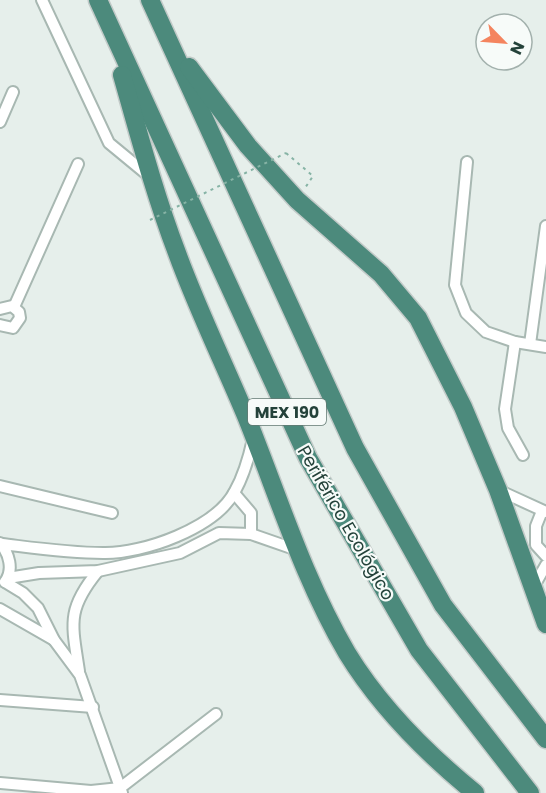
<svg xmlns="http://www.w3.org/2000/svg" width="546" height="793" viewBox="0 0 546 793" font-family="Poppins,sans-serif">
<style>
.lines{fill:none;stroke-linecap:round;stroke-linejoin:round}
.minor-casing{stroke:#a8b8b2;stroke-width:14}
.trunk-casing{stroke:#c2cac8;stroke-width:21}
.path{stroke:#86b3a5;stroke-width:2;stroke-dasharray:3 4.5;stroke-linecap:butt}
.minor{stroke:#fff;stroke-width:10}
.trunk{stroke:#4c8a7c;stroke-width:18}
.path-bridge{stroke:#86b3a5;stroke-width:2;stroke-dasharray:3 4.5;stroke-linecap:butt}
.labels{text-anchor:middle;stroke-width:4.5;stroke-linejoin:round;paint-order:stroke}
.shield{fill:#f7fbf9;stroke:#637a73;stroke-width:1.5}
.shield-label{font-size:16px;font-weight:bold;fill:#24423a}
.street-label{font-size:18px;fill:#24423a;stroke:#f7fbf9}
</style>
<rect width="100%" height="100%" fill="#e6efeb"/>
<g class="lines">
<defs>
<g id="minor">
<path d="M 42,0 L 109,143 L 149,176"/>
<path d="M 0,122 L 13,92"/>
<path d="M 467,162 L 455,285 L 466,313 L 486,332 L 515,342 L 546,347"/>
<path d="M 14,307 L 78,164"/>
<path d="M 0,309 L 12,306 L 19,312 L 20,318 L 13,328 L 0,325"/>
<path d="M 515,342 L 505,409 L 508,428 L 523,455"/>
<path d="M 530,344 L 546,226"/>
<path d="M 0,486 L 112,513"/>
<path d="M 498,490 L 546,512"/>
<path d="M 234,493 L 251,513 L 251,534"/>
<path d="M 542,511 L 536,526 L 536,545 L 546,556"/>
<path d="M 0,543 C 9,553 14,570 5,582"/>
<path d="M 2,544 C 35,548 69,553 103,553 C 143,554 216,528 235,491 C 244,475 249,457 253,439"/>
<path d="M 8,578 L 39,573 L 98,571 L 180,553 L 219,533 L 251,534 L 297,550"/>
<path d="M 5,582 L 23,593 L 38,608 L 54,640 L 80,675 L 122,793"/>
<path d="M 534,586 L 546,565"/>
<path d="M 0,609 L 54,640"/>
<path d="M 79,671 C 72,624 66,610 98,571"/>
<path d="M 0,700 L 93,707"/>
<path d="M 0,783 L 91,791 L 120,788 L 216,714"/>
</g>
<g id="trunk">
<path d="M 98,0 L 308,458 L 419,650 L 530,793"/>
<path d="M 150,0 L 355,448 L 443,605 L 546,739"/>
<path d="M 189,67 L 248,146 L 297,200 L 381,274 L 418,318 L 463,407 L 498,490 L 546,624"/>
<path d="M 122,75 C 139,135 155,195 177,253 C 197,308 223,361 246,416 C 278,495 303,578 347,653 C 380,707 426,753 475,793"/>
</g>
</defs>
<use href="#minor" class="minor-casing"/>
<use href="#trunk" class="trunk-casing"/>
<path class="path" d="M 286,153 L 313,176 L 305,188"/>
<use href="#minor" class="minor"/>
<use href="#trunk" class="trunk"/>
<path class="path-bridge" d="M 150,220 L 286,153"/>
</g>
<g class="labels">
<rect class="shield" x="248" y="399" width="78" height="26" rx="4.5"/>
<g class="shield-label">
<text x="287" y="418">MEX 190</text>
</g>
<g class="street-label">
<text transform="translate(346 523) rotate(60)" y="6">Periférico Ecológico</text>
</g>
</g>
<g transform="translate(504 42) rotate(115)"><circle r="28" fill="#f7fbf9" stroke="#a3b1ad" stroke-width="1.5"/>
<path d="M0-4.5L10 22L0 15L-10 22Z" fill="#f4845f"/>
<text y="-9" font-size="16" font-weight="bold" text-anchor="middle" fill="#24423a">N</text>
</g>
</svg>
